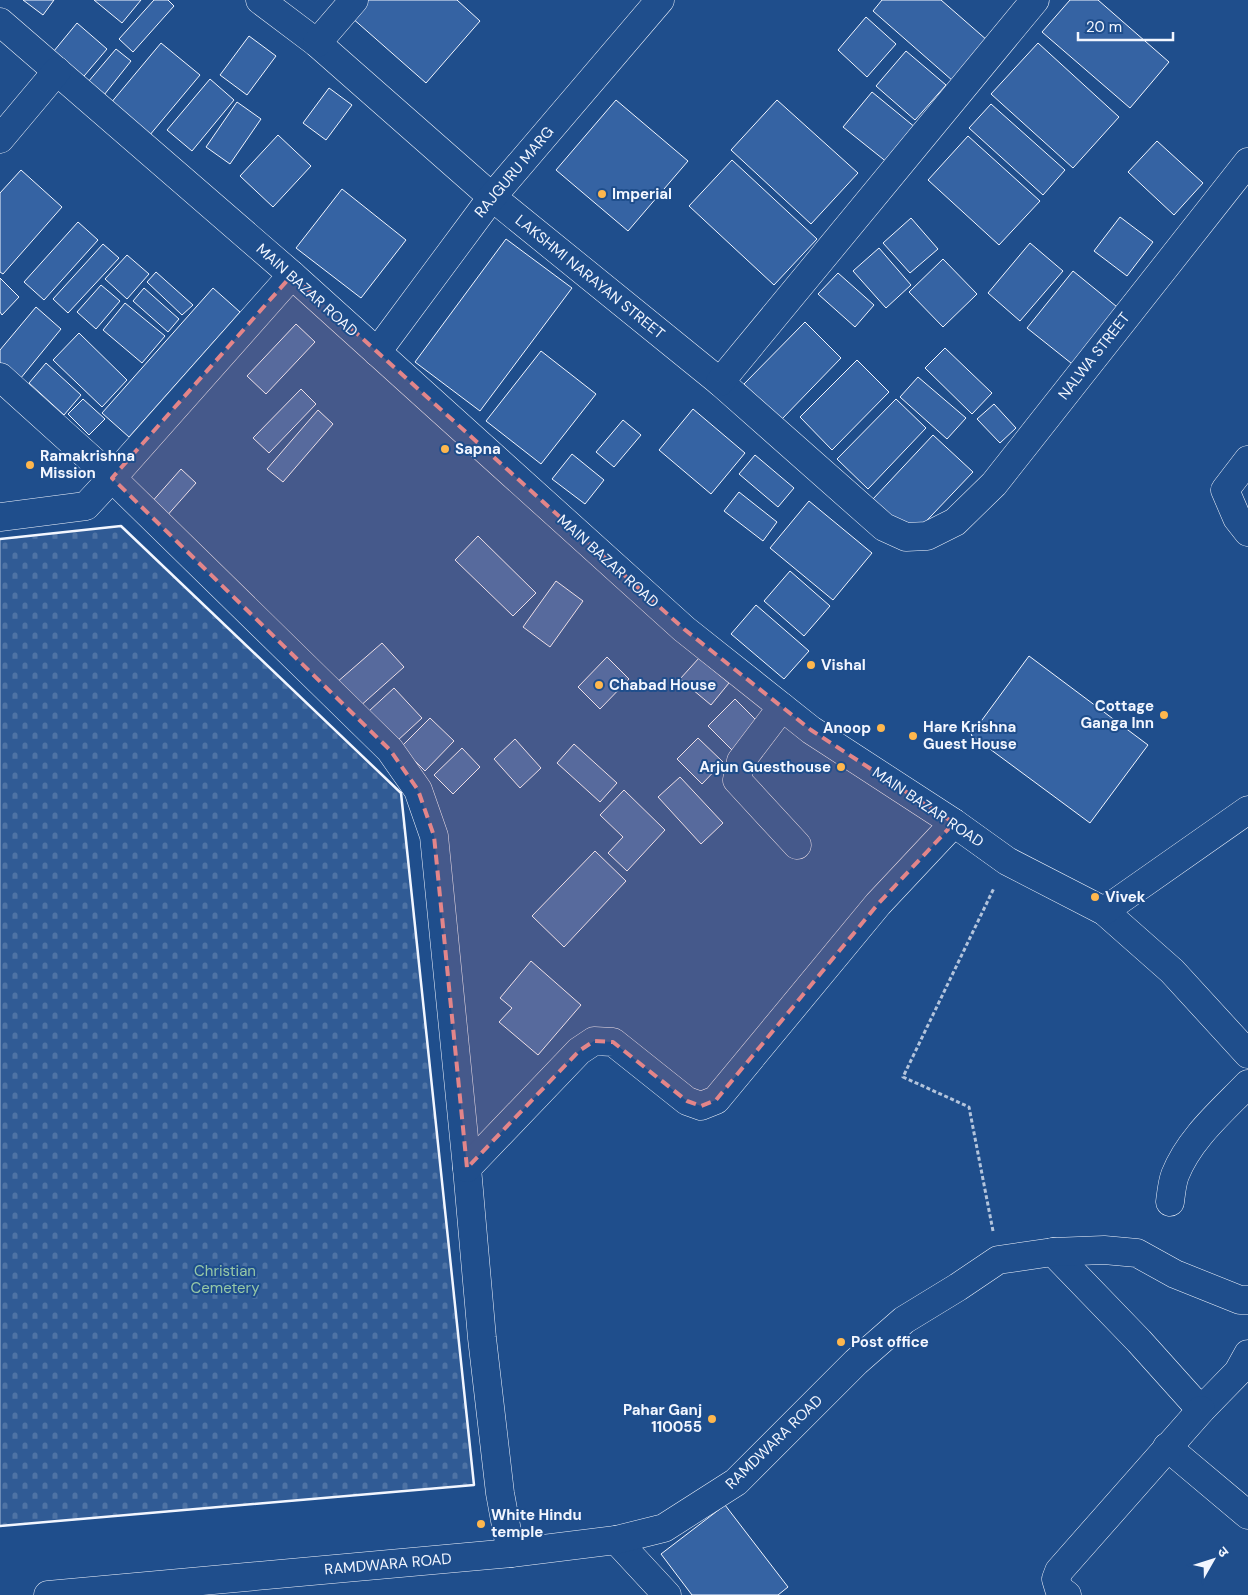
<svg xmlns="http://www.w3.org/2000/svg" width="1248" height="1595" viewBox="0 0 1248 1595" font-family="'DM Sans','Noto Sans Devanagari',sans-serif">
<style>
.cemetery{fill:url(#cemetery-stones);stroke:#a8bbd7}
.building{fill:#3563a3;stroke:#f2f6ff}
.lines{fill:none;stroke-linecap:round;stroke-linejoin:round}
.minor-casing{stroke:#f2f6ff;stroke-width:29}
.path{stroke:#b3c4dc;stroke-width:3;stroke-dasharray:4 2.5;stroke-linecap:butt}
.minor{stroke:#1f4e8c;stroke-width:28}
.wall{stroke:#f2f6ff;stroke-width:2.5}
.marked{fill:#e38589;fill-opacity:0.2;stroke:#e38589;stroke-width:4;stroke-dasharray:10 6;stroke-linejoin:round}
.poi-dot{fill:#ffb74d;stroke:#1f4e8c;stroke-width:2}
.labels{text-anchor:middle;stroke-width:4;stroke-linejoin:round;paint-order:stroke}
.street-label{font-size:15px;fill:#f2f6ff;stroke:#1f4e8c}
.poi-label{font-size:15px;font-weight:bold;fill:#f2f6ff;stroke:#1f4e8c;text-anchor:start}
.park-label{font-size:15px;fill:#97c8a6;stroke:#1f4e8c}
</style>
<defs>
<pattern id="cemetery-stones" width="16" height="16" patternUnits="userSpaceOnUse" patternTransform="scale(1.25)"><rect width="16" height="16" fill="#305b95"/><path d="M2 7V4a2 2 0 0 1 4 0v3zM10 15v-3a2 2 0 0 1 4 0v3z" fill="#4e73a5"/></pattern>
</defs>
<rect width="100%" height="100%" fill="#1f4e8c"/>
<path class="cemetery" d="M 121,526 L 401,793 L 474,1485 L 0,1526 L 0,539 Z"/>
<g class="building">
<path d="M 23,0 L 54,0 L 43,15 Z"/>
<path d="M 94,0 L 141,0 L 122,23 Z"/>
<path d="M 154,0 L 168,0 L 174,6 L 133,52 L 119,39 Z"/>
<path d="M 366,0 L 457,0 L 480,21 L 426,83 L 351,17 Z"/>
<path d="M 882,0 L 941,0 L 988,41 L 953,81 L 873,11 Z"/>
<path d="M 1070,0 L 1098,0 L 1169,62 L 1130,108 L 1042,32 Z"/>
<path d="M 866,17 L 896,44 L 867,77 L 838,50 Z"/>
<path d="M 77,23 L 107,49 L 79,82 L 49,57 Z"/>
<path d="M 249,36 L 276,56 L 247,95 L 220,75 Z"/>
<path d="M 161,43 L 200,75 L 149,136 L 110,104 Z"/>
<path d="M 1038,43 L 1119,117 L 1073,168 L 991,94 Z"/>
<path d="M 116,49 L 131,61 L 104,95 L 88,82 Z"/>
<path d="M 906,51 L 946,85 L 915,120 L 876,86 Z"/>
<path d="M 210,79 L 234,100 L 192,151 L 167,130 Z"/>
<path d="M 329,88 L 352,105 L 326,140 L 303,123 Z"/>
<path d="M 872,92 L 916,128 L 888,163 L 843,127 Z"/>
<path d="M 616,100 L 688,161 L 628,231 L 556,170 Z"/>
<path d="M 777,100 L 858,173 L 811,224 L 731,150 Z"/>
<path d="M 237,102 L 261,119 L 230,164 L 206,147 Z"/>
<path d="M 991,104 L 1065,170 L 1043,195 L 969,128 Z"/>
<path d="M 278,135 L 311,166 L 273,207 L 240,176 Z"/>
<path d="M 968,136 L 1040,201 L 999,245 L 928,180 Z"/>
<path d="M 1157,141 L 1203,183 L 1174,215 L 1128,172 Z"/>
<path d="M 732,160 L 817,239 L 774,285 L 689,206 Z"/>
<path d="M 21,170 L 62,207 L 3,274 L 0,272 L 0,193 Z"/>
<path d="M 342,189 L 406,240 L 361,298 L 296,248 Z"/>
<path d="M 1120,217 L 1153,242 L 1127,276 L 1094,251 Z"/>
<path d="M 911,218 L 938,249 L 910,273 L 883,243 Z"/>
<path d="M 78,222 L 98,240 L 44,300 L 24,282 Z"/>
<path d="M 506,239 L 572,288 L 480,411 L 415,362 Z"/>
<path d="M 1030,243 L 1063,271 L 1020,321 L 988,293 Z"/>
<path d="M 103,244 L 119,258 L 68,313 L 53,299 Z"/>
<path d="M 879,248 L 911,285 L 886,308 L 853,271 Z"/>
<path d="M 127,255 L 149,274 L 127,299 L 105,279 Z"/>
<path d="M 943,259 L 977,294 L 943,327 L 909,292 Z"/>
<path d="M 1073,271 L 1122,311 L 1076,367 L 1027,328 Z"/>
<path d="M 156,272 L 193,305 L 182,315 L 147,282 Z"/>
<path d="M 838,273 L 874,305 L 855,327 L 818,294 Z"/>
<path d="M 0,278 L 19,297 L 2,315 L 0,312 Z"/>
<path d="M 101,285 L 120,301 L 96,329 L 77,312 Z"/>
<path d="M 144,288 L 179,319 L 168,332 L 133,301 Z"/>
<path d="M 213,288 L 240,312 L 129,437 L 102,413 Z"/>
<path d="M 125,303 L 165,336 L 142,363 L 103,330 Z"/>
<path d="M 36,307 L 61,329 L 20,379 L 0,363 L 0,350 Z"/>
<path d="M 805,322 L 841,358 L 781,420 L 744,384 Z"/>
<path d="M 296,324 L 315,342 L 266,394 L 247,376 Z"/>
<path d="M 79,333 L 127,380 L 102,407 L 53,360 Z"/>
<path d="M 945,348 L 992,393 L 972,414 L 925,368 Z"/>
<path d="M 541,351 L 596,394 L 541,464 L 486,421 Z"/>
<path d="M 857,360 L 889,392 L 832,450 L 800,417 Z"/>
<path d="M 46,363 L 81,395 L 64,415 L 29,383 Z"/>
<path d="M 918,377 L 966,418 L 947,439 L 900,397 Z"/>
<path d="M 301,389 L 316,404 L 269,453 L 253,438 Z"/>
<path d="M 83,399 L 105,419 L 89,435 L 68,414 Z"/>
<path d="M 896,399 L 926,428 L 868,489 L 837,459 Z"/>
<path d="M 994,404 L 1016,428 L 1000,443 L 977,419 Z"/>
<path d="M 693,409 L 745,453 L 711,494 L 659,450 Z"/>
<path d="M 318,410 L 333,424 L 283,482 L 267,469 Z"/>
<path d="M 623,420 L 641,435 L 614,467 L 596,452 Z"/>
<path d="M 933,435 L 973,472 L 912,536 L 873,499 Z"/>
<path d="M 572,454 L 604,480 L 585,504 L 552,479 Z"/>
<path d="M 755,455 L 794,488 L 778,507 L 739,474 Z"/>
<path d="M 181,469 L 196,483 L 165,518 L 150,504 Z"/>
<path d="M 739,492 L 777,522 L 763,541 L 724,511 Z"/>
<path d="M 809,501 L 872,553 L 833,600 L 770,548 Z"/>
<path d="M 478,536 L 536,593 L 513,616 L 455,560 Z"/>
<path d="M 790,571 L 830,606 L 804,636 L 764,601 Z"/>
<path d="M 556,581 L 583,601 L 550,647 L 523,627 Z"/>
<path d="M 756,605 L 809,651 L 784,679 L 731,634 Z"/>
<path d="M 382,643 L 404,667 L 358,708 L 336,683 Z"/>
<path d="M 1029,656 L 1148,745 L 1090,823 L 971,735 Z"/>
<path d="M 607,657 L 629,679 L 600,709 L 578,687 Z"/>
<path d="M 699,658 L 729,683 L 711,705 L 680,679 Z"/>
<path d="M 394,688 L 422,718 L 397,741 L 369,711 Z"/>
<path d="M 735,699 L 759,723 L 732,750 L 708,726 Z"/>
<path d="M 430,718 L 454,741 L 425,771 L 401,747 Z"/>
<path d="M 698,738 L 723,762 L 702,784 L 677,759 Z"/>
<path d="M 515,739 L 541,768 L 520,788 L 494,759 Z"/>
<path d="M 574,744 L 617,783 L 600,802 L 557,763 Z"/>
<path d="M 462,748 L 480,767 L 453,794 L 434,775 Z"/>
<path d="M 680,777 L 723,823 L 701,844 L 658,797 Z"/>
<path d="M 624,790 L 665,830 L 627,871 L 608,853 L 623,837 L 600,815 Z"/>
<path d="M 595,851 L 626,881 L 564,947 L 532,916 Z"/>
<path d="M 531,961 L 581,1005 L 538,1055 L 499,1022 L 512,1008 L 500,998 Z"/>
<path d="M 725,1505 L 788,1587 L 778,1595 L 692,1595 L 661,1554 Z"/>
</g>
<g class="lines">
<defs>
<g id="minor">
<path d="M 260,0 L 317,43 L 492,197 L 720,382 L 884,527 L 906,537 L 927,536 L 955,522 L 994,484 L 1248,162"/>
<path d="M 0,22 L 292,275 L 684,629 L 811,730 L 954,823 L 1007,861 L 1104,911 L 1172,971 L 1248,1054"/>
<path d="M 317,43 L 354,0"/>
<path d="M 0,139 L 57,71"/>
<path d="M 377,352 L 492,197 L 660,0"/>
<path d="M 0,377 L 112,478 L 390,750 L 418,790 L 434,836 L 467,1168 L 482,1338 L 500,1493 L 511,1553"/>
<path d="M 720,382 L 1035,0"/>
<path d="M 1248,460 L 1225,490 L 1237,518 L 1248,532"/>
<path d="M 0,517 L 86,506 L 112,478 L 292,275"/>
<path d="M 782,707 L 741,761 L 737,780 L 797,845"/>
<path d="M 1104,911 L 1248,810"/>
<path d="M 467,1168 L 579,1051 L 594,1041 L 613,1042 L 687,1101 L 701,1106 L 716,1100 L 878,904 L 954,823"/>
<path d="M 1170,1202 C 1171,1194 1172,1183 1175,1175 C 1189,1139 1222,1111 1248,1084"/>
<path d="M 1053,1252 L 1139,1341 L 1201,1410 L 1238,1372 L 1248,1354"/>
<path d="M 1167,1447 L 1248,1515"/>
<path d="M 616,1540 L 667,1595"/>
<path d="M 48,1595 L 511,1553 L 616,1540 L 664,1528 L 736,1482 L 856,1362 L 904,1320 L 958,1287 L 998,1260 L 1053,1252 L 1104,1250 L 1137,1253 L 1175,1274 L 1240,1300 L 1248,1300"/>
<path d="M 1067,1595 L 1059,1589 L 1056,1579 L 1059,1571 L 1201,1410"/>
</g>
</defs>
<use href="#minor" class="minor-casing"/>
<path class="path" d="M 993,1231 L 969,1107 L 903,1077 L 994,888"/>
<use href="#minor" class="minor"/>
<path class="wall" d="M 0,539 L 121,526 L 401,793 L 474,1485 L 0,1526"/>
</g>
<path class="marked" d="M 292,275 L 684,629 L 811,730 L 954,823 L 878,904 L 716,1100 L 701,1106 L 687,1101 L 613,1042 L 594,1041 L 579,1051 L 467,1168 L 434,836 L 418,790 L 390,750 L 112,478 Z"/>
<g class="poi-dot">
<circle cx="602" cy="194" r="5"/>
<circle cx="445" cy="449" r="5"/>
<circle cx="30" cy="465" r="5"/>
<circle cx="811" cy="665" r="5"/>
<circle cx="599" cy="685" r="5"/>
<circle cx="1164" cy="715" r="5"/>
<circle cx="881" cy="728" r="5"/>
<circle cx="913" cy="736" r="5"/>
<circle cx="841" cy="767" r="5"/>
<circle cx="1095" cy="897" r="5"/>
<circle cx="841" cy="1342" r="5"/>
<circle cx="712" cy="1419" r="5"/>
<circle cx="481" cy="1524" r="5"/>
</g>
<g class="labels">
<g class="street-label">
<text transform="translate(514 172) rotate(-50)" y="5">RAJGURU MARG</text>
<text transform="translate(590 277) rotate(39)" y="5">LAKSHMI NARAYAN STREET</text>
<text transform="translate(307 290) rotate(42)" y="5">MAIN BAZAR ROAD</text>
<text transform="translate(1094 356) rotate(-52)" y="5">NALWA STREET</text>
<text transform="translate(608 561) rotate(42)" y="5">MAIN BAZAR ROAD</text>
<text transform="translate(928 807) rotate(34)" y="5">MAIN BAZAR ROAD</text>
<text transform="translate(774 1442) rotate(-44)" y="5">RAMDWARA ROAD</text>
<text transform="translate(388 1564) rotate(-5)" y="5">RAMDWARA ROAD</text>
</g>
<g class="poi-label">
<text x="612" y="199">Imperial</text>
<text x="455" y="454">Sapna</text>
<text x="40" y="461">Ramakrishna<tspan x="40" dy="17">Mission</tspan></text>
<text x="821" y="670">Vishal</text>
<text x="609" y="690">Chabad House</text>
<text x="1154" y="711" text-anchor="end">Cottage<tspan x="1154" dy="17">Ganga Inn</tspan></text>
<text x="923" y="732">Hare Krishna<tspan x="923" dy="17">Guest House</tspan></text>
<text x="871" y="733" text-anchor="end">Anoop</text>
<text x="831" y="772" text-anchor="end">Arjun Guesthouse</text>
<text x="1105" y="902">Vivek</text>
<text x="851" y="1347">Post office</text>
<text x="702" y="1415" text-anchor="end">Pahar Ganj<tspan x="702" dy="17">110055</tspan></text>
<text x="491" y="1520">White Hindu<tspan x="491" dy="17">temple</tspan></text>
</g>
<g class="park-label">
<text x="225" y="1276">Christian<tspan x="225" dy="17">Cemetery</tspan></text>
</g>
</g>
<g transform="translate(1213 1560) rotate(51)" stroke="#1f4e8c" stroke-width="4" paint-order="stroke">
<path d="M0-4L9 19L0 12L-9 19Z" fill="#f2f6ff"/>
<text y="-8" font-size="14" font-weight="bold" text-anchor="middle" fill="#f2f6ff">उ</text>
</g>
<path d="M1078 32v8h95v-8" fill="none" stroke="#f2f6ff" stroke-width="2.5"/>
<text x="1086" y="32" font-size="15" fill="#f2f6ff" stroke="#1f4e8c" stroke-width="4" paint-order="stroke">20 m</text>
</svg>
